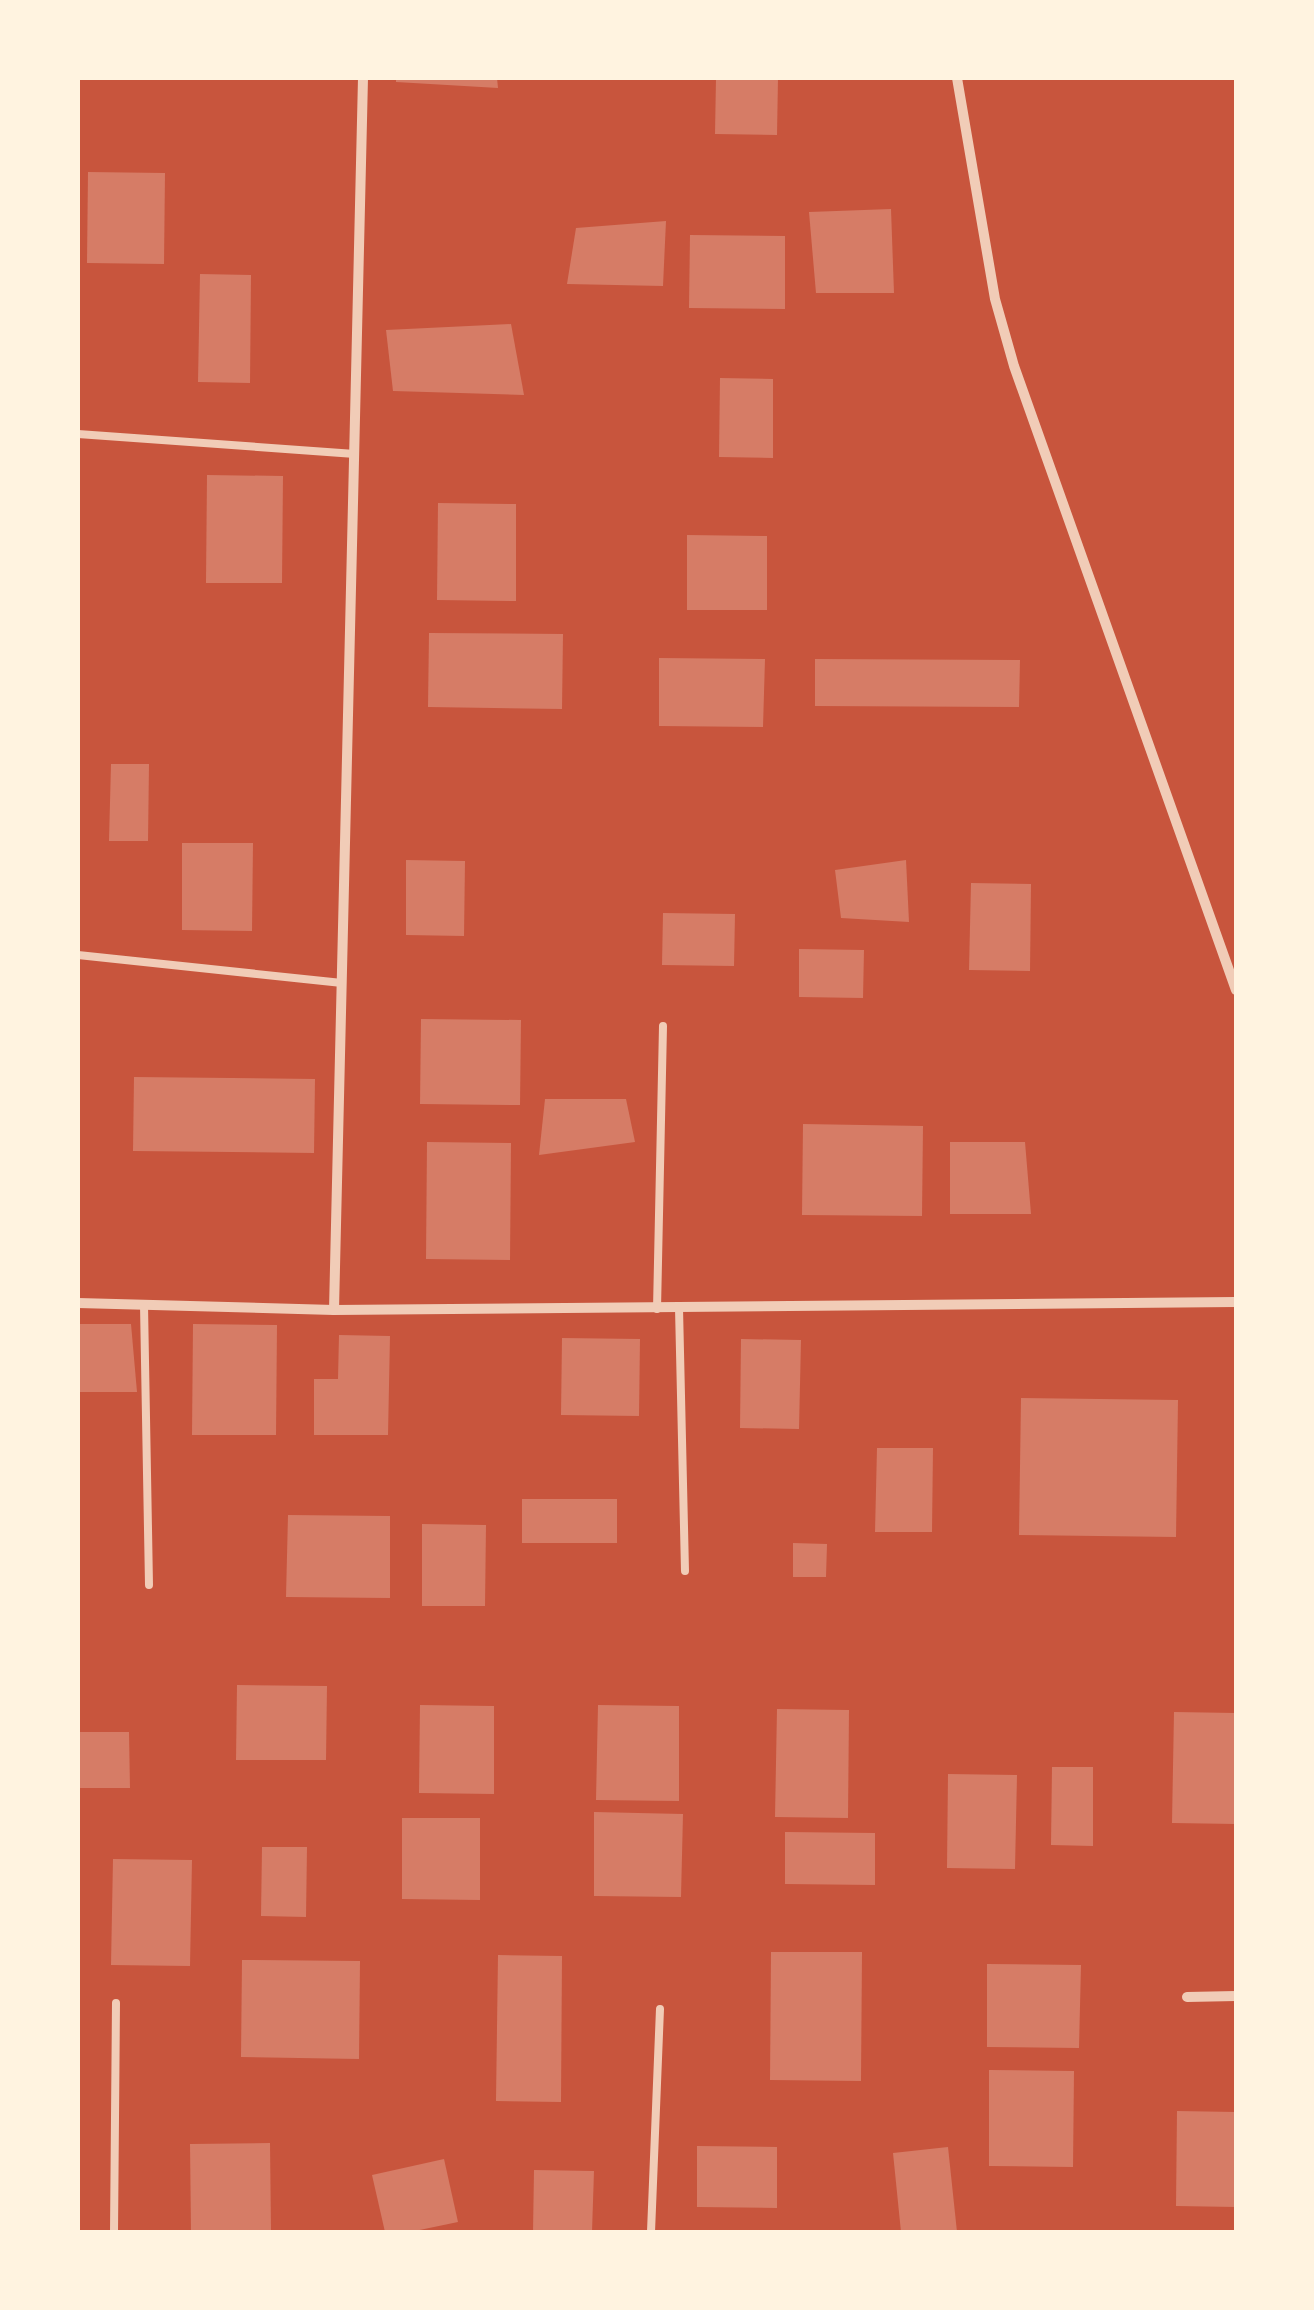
<svg xmlns="http://www.w3.org/2000/svg" width="1314" height="2310" viewBox="0 0 1314 2310" font-family="'PT Sans',sans-serif">
<style>
.building{fill:#d67c66}
.lines{fill:none;stroke-linecap:round;stroke-linejoin:round}
.service{stroke:#f1ccb7;stroke-width:8}
.minor{stroke:#f1ccb7;stroke-width:10}
</style>
<rect width="100%" height="100%" fill="#c8553d"/>
<g class="building">
<path d="M 396,78 L 497,78 L 498,88 L 396,82 Z"/>
<path d="M 716,78 L 778,78 L 777,135 L 715,134 Z"/>
<path d="M 88,172 L 165,173 L 164,264 L 87,263 Z"/>
<path d="M 891,209 L 894,293 L 816,293 L 809,212 Z"/>
<path d="M 666,221 L 663,286 L 567,284 L 576,228 Z"/>
<path d="M 690,235 L 785,236 L 785,309 L 689,308 Z"/>
<path d="M 200,274 L 251,275 L 250,383 L 198,382 Z"/>
<path d="M 511,324 L 524,395 L 393,391 L 386,330 Z"/>
<path d="M 720,378 L 773,379 L 773,458 L 719,457 Z"/>
<path d="M 207,475 L 283,476 L 282,583 L 206,583 Z"/>
<path d="M 438,503 L 516,504 L 516,601 L 437,600 Z"/>
<path d="M 687,535 L 767,536 L 767,610 L 687,610 Z"/>
<path d="M 429,633 L 563,634 L 562,709 L 428,707 Z"/>
<path d="M 659,658 L 765,659 L 763,727 L 659,726 Z"/>
<path d="M 815,659 L 1020,660 L 1019,707 L 815,706 Z"/>
<path d="M 111,764 L 149,764 L 148,841 L 109,841 Z"/>
<path d="M 182,843 L 253,843 L 252,931 L 182,930 Z"/>
<path d="M 406,860 L 465,861 L 464,936 L 406,935 Z"/>
<path d="M 906,860 L 909,922 L 841,918 L 835,870 Z"/>
<path d="M 971,883 L 1031,884 L 1030,971 L 969,970 Z"/>
<path d="M 663,913 L 735,914 L 734,966 L 662,965 Z"/>
<path d="M 799,949 L 864,950 L 863,998 L 799,997 Z"/>
<path d="M 421,1019 L 521,1020 L 520,1105 L 420,1104 Z"/>
<path d="M 134,1077 L 315,1079 L 314,1153 L 133,1151 Z"/>
<path d="M 545,1099 L 626,1099 L 635,1142 L 539,1155 Z"/>
<path d="M 803,1124 L 923,1126 L 922,1216 L 802,1215 Z"/>
<path d="M 427,1142 L 511,1143 L 510,1260 L 426,1259 Z"/>
<path d="M 950,1142 L 1025,1142 L 1031,1214 L 950,1214 Z"/>
<path d="M 78,1324 L 131,1324 L 137,1392 L 78,1392 Z"/>
<path d="M 193,1324 L 277,1325 L 276,1435 L 192,1435 Z"/>
<path d="M 339,1335 L 390,1336 L 388,1435 L 314,1435 L 314,1379 L 338,1379 Z"/>
<path d="M 562,1338 L 640,1339 L 639,1416 L 561,1415 Z"/>
<path d="M 741,1339 L 801,1340 L 799,1429 L 740,1428 Z"/>
<path d="M 1021,1398 L 1178,1400 L 1176,1537 L 1019,1535 Z"/>
<path d="M 877,1448 L 933,1448 L 932,1532 L 875,1532 Z"/>
<rect x="522" y="1499" width="95" height="44"/>
<path d="M 288,1515 L 390,1516 L 390,1598 L 286,1597 Z"/>
<path d="M 422,1524 L 486,1525 L 485,1606 L 422,1606 Z"/>
<path d="M 793,1543 L 827,1544 L 826,1577 L 793,1577 Z"/>
<path d="M 237,1685 L 327,1686 L 326,1760 L 236,1760 Z"/>
<path d="M 420,1705 L 494,1706 L 494,1794 L 419,1793 Z"/>
<path d="M 598,1705 L 679,1706 L 679,1801 L 596,1800 Z"/>
<path d="M 777,1709 L 849,1710 L 848,1818 L 775,1817 Z"/>
<path d="M 1174,1712 L 1236,1713 L 1236,1824 L 1172,1823 Z"/>
<path d="M 78,1732 L 129,1732 L 130,1788 L 78,1788 Z"/>
<path d="M 1052,1767 L 1093,1767 L 1093,1846 L 1051,1845 Z"/>
<path d="M 948,1774 L 1017,1775 L 1015,1869 L 947,1868 Z"/>
<path d="M 594,1812 L 683,1814 L 681,1897 L 594,1896 Z"/>
<path d="M 402,1818 L 480,1818 L 480,1900 L 402,1899 Z"/>
<path d="M 785,1832 L 875,1833 L 875,1885 L 785,1884 Z"/>
<path d="M 262,1847 L 307,1847 L 306,1917 L 261,1916 Z"/>
<path d="M 113,1859 L 192,1860 L 190,1966 L 111,1965 Z"/>
<path d="M 771,1952 L 862,1952 L 861,2081 L 770,2080 Z"/>
<path d="M 498,1955 L 562,1956 L 561,2102 L 496,2101 Z"/>
<path d="M 242,1960 L 360,1961 L 359,2059 L 241,2057 Z"/>
<path d="M 987,1964 L 1081,1965 L 1079,2048 L 987,2047 Z"/>
<path d="M 989,2070 L 1074,2071 L 1073,2167 L 989,2166 Z"/>
<path d="M 1177,2111 L 1236,2112 L 1236,2207 L 1176,2206 Z"/>
<path d="M 270,2143 L 271,2232 L 191,2232 L 190,2144 Z"/>
<path d="M 697,2146 L 777,2147 L 777,2208 L 697,2207 Z"/>
<path d="M 948,2147 L 957,2232 L 901,2232 L 893,2153 Z"/>
<path d="M 444,2159 L 458,2222 L 410,2232 L 385,2232 L 372,2175 Z"/>
<path d="M 534,2170 L 594,2171 L 592,2232 L 533,2232 Z"/>
</g>
<g class="lines">
<g class="service">
<path d="M 78,434 L 355,454"/>
<path d="M 78,955 L 342,983"/>
<path d="M 144,1305 L 149,1585"/>
<path d="M 679,1308 L 685,1571"/>
<path d="M 657,1309 L 663,1026"/>
<path d="M 114,2232 L 116,2003"/>
<path d="M 651,2232 L 660,2009"/>
</g>
<g class="minor">
<path d="M 957,78 L 995,299 L 1014,366 L 1236,990"/>
<path d="M 78,1303 L 334,1310 L 1236,1302"/>
<path d="M 334,1310 L 363,78"/>
<path d="M 1187,1997 L 1236,1996"/>
</g>
</g>
<rect width="1314" height="2310" fill="none" stroke="#fff3e0" stroke-width="160"/>
</svg>
